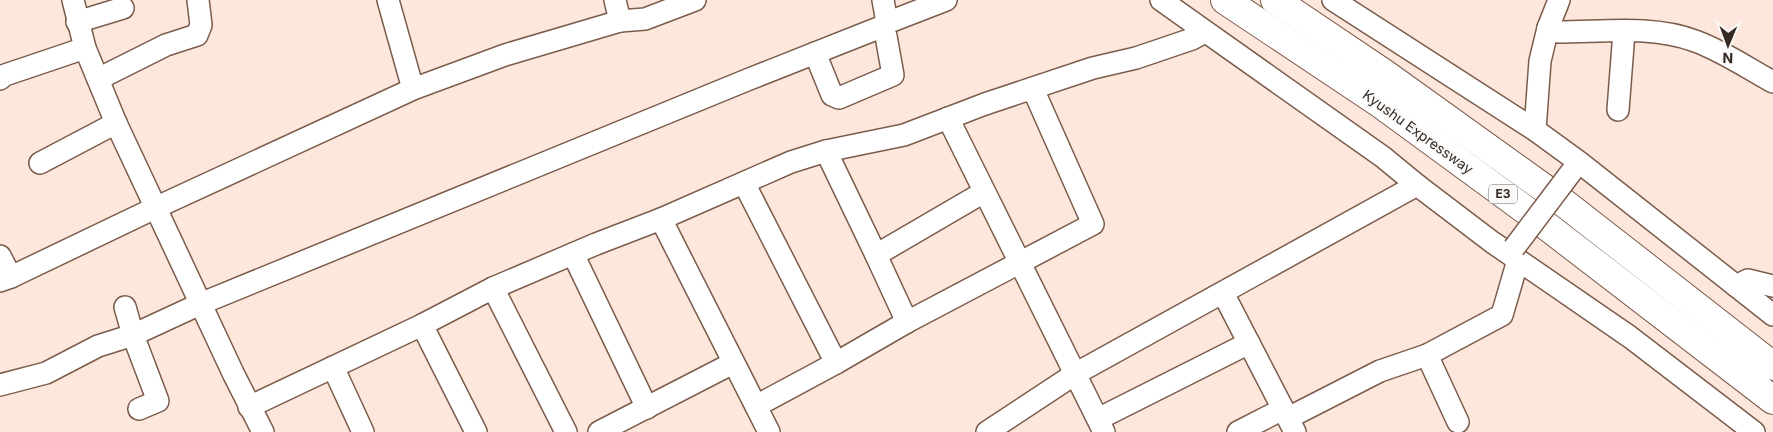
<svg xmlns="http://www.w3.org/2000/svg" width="1773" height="432" viewBox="0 0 1773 432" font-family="Inter,sans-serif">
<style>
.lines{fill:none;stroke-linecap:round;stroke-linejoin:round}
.minor-casing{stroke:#7b5c4b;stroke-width:24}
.highway-casing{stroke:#7b5c4b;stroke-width:30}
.minor{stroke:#fff;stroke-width:21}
.highway{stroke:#fff;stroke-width:28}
.minor-bridge-casing{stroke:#7b5c4b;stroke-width:24;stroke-linecap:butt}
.minor-bridge{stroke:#fff;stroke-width:21}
.labels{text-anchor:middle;stroke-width:4;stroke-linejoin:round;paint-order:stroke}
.shield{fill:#fafafa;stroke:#716862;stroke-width:1}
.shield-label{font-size:12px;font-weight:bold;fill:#362921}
.street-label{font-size:14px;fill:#362921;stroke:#fafafa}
</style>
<rect width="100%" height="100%" fill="#fde7dc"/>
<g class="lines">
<defs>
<g id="minor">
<path d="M 73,0 L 85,48 L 116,123 L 234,375 L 263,432"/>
<path d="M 388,0 L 413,89"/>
<path d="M 615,0 L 620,21"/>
<path d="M 883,0 L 887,22"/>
<path d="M 1161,0 L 1383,157 L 1417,185 L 1492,242 L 1630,337 L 1754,432"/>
<path d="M 1333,0 L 1535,130 L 1579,162 L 1773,315"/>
<path d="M 77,22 L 123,8"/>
<path d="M 1548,28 L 1558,32 C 1603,32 1653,25 1695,41 C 1723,51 1747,68 1773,82"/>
<path d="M 815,53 L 832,95 L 839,98 L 893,75 L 886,36 L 881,27"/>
<path d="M 0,79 L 5,75 L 85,48"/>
<path d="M 98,79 L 166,45 L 197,35 L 201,25 L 198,0"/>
<path d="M 1618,110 L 1624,32"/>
<path d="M 948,118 L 1104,432"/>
<path d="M 1535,130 L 1540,61 L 1548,28 L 1559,0"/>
<path d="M 826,151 L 876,255"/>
<path d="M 40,163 L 116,123"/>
<path d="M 744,183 L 836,363 L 907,322"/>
<path d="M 984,192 L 876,255 L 907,322 L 1093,224 L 1033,89"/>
<path d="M 661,219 L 769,432"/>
<path d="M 573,254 L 647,408"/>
<path d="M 0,256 L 11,277"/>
<path d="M 0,281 L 11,277 L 155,208 L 413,89 L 505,55 L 620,21 L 645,19 L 695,0"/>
<path d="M 1736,286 L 1748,280 L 1773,286"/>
<path d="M 493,288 L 566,432"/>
<path d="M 1223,293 L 1295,432"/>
<path d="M 125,307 L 133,335 L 158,401 L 139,409"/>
<path d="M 422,325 L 476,432"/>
<path d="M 1427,355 L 1458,422"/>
<path d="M 333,367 L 363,432"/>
<path d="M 0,385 L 46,373 L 98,346 L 133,335 L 200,304 L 747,80 L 881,27 L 884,24 L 946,0"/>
<path d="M 756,406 L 836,363"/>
<path d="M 249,407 L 422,325 L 493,288 L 596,244 L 661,219 L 791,162 L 826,151 L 904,135 L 985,104 L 1093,68 L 1136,58 L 1192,39 L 1205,32"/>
<path d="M 1288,418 L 1380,371 L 1427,355 L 1502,315 L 1518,260"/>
<path d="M 1098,419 L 1249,343"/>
<path d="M 599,432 L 733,363"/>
<path d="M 987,432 L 1075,374 L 1417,185"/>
<path d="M 1238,432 L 1283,409"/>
</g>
<g id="highway">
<path d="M 1225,0 L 1378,102 L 1531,214 L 1773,400"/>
<path d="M 1275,0 L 1385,74 L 1555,196 L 1773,366"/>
</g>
</defs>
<use href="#minor" class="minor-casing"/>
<use href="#highway" class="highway-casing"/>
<use href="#minor" class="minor"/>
<use href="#highway" class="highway"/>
<defs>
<path id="minor-bridge" d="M 1514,248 L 1572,171"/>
</defs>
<use href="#minor-bridge" class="minor-bridge-casing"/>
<use href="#minor-bridge" class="minor-bridge"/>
</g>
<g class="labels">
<rect class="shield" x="1489" y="184.5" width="28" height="19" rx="4"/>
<g class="shield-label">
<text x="1503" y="198">E3</text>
</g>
<g class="street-label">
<text transform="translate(1418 132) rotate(36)" y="5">Kyushu Expressway</text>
</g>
</g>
<g transform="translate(1728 45) rotate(181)" stroke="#fafafa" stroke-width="4" paint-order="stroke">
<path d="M0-4L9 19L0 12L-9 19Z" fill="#362921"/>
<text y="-8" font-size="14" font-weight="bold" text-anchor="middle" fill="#362921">N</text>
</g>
</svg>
